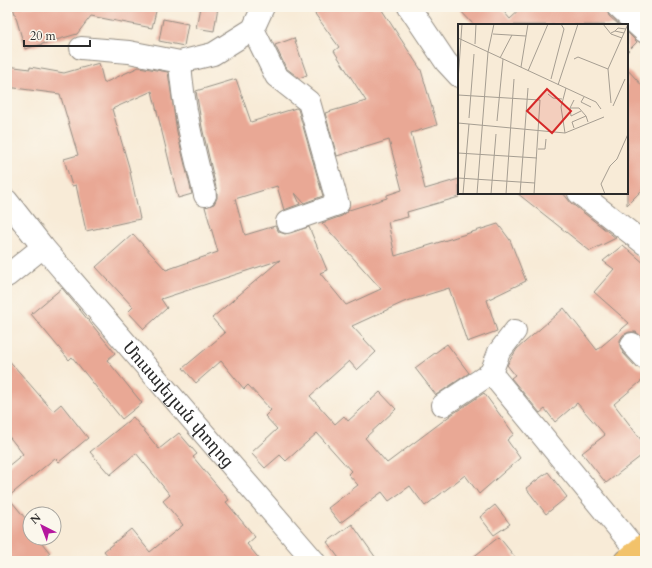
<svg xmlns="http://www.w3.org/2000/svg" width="652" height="568" viewBox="0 0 652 568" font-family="Cardo,'Noto Serif Armenian',serif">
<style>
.building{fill:#e9a895}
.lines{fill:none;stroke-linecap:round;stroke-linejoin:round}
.minor-casing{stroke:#928b81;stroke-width:24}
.major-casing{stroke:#928b81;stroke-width:24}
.minor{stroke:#fff;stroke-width:22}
.major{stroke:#f2c26a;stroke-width:22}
.labels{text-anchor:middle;stroke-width:3;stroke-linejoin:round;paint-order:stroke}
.street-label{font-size:17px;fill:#2b2b2b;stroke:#fbf7ec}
.inset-road{fill:none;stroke:#a69e92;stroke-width:1}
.view{fill:#d62828;fill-opacity:0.15;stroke:#d62828;stroke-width:2}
.inset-edge{fill:none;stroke:#2b2b2b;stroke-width:2}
</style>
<rect width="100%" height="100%" fill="#fbf7ec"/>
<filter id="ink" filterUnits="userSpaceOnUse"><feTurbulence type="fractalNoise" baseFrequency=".025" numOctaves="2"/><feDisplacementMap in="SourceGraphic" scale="8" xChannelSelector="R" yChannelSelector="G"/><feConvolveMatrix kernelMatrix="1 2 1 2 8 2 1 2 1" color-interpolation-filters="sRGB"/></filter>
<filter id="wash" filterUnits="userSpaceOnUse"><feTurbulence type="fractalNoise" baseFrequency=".012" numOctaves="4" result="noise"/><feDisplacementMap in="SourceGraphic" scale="16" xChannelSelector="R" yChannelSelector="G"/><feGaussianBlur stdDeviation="0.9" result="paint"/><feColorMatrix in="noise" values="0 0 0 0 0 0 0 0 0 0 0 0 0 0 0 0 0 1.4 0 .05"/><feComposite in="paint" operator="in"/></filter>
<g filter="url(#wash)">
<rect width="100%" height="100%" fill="#f8ebd7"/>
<g id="blocks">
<g class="building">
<path d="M 13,7 L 157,7 L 152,28 L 91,16 L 77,34 L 25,49 Z"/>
<path d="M 200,7 L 218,7 L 214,31 L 196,28 Z"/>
<path d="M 310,7 L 380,7 L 421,70 L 437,125 L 411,133 L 425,189 L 459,179 L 459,197 L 407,212 L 408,217 L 388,222 L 395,256 L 498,224 L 510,240 L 526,281 L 487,300 L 497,331 L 467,342 L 449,288 L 404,302 L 352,326 L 376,352 L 357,370 L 349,361 L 310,396 L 335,424 L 344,416 L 348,421 L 380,392 L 396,409 L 365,438 L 387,463 L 451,415 L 484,393 L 514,434 L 507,440 L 520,458 L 479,494 L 465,475 L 425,506 L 410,486 L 389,501 L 382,492 L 340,523 L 328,508 L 358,485 L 348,474 L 351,471 L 317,433 L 286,461 L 280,455 L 265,468 L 251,453 L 277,429 L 265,416 L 271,410 L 248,385 L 244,389 L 221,361 L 196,383 L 183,368 L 225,333 L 212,318 L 280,260 L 161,299 L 167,308 L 144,329 L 128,312 L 133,307 L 96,267 L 133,234 L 166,270 L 218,252 L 205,207 L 214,204 L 217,198 L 217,192 L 202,127 L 196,91 L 236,79 L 251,122 L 296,108 L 298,109 L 323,196 L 304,203 L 295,193 L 300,204 L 284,210 L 277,186 L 235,199 L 245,235 L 275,226 L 279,232 L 285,234 L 309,227 L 327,270 L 320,273 L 346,305 L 381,289 L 322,223 L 342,216 L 349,210 L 387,198 L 387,195 L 402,190 L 389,140 L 337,156 L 325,113 L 366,101 L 334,51 L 339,47 Z"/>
<path d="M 457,7 L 500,7 L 510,19 L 523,7 L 606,7 L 609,16 L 619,25 L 474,25 Z"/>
<path d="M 636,7 L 645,7 L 645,15 Z"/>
<path d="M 163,19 L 188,24 L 184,46 L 159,41 Z"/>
<path d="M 627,32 L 637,42 L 627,52 Z"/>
<path d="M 294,38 L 307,75 L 299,78 L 286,68 L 275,45 Z"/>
<path d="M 99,63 L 104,83 L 139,67 L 168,72 L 177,132 L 192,194 L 178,198 L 152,91 L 112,109 L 129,167 L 140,219 L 86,231 L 76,185 L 72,186 L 64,159 L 78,155 L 60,94 L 7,87 L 7,66 L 30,69 L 30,67 L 64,73 Z"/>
<path d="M 627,69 L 645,89 L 645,187 L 627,205 Z"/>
<path d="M 517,193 L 563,193 L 571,203 L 616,238 L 590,251 Z"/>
<path d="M 623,245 L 645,264 L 645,340 L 636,332 L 629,332 L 623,335 L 620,340 L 620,346 L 623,353 L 636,367 L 645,370 L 645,378 L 614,404 L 645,445 L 645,453 L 606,483 L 582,453 L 605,435 L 577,403 L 555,422 L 545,409 L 540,413 L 511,378 L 515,375 L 507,365 L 517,349 L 564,308 L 597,350 L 629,323 L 594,292 L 614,269 L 603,261 Z"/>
<path d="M 62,288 L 115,353 L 107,360 L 142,403 L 122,419 L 72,357 L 69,360 L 31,314 Z"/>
<path d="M 447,344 L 469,373 L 436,395 L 415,368 Z"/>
<path d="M 7,358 L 53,411 L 61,404 L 88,438 L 59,462 L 55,458 L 8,497 L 30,524 L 30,538 L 38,538 L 50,553 L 41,561 L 7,561 L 7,467 L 23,454 L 7,434 Z"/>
<path d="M 133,417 L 159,449 L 179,433 L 197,454 L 193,457 L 229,500 L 226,502 L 255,537 L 247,544 L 261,561 L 112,561 L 104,551 L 131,529 L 150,552 L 183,525 L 163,501 L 170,495 L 136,453 L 110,475 L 90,452 Z"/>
<path d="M 548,472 L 567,497 L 546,514 L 526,488 Z"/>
<path d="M 495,505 L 510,524 L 494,535 L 480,517 Z"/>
<path d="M 352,524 L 378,561 L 341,561 L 327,542 Z"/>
<path d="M 499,537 L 518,561 L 468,561 Z"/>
</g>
</g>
</g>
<g filter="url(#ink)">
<use href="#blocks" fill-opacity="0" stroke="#928b81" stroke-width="1"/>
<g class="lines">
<defs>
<g id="minor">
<path d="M 409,7 L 446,62 L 459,76"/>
<path d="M 618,7 L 645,32"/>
<path d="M 253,29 L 276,76 L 309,102 L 338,204 L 287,222"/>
<path d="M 81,48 L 129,52 L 180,62 L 213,54 L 253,29 L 263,7"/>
<path d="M 180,62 C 183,108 194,151 205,195"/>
<path d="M 579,193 L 645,244"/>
<path id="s1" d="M 7,201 L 43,247 L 314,561"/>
<path d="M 7,276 L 43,247"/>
<path d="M 632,344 L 645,358"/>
<path d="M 491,373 L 499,352 L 515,331"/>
<path d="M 443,405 L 491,373 L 637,551"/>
</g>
<path id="major" d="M 625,561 L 645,544"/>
</defs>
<use href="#minor" class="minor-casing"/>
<use href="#major" class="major-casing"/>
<use href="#minor" class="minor"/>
<use href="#major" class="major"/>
</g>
</g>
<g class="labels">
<g class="street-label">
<text dy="6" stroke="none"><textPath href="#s1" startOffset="266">Մուսայելյան փողոց</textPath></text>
</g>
</g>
<g transform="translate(458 24)">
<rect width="170" height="170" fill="#f8ebd7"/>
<path class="inset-road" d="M 145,0 L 153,10 L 164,14M 157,7 L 160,4 L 168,5M 153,9 L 157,7 L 166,9M 35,10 L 68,12M 0,14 L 138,78 L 143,85M 17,20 L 18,0M 42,34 L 54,11M 116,35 L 120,33 L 150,45M 63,43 L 70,0M 70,47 L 90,0M 93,55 L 106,5 L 103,0M 0,57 L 4,0M 100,61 L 120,0M 90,70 L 95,74 L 104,75M 0,71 L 82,76 L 76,170M 126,73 L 123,78 L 133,83M 116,76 L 112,84 L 121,84 L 128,92M 153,79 L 150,45 L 170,0M 155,82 L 167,55M 112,84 L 113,92 L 123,87M 11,94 L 16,30M 39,97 L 45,35M 0,99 L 107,109 L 146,93M 116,104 L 114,98 L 128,92 L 130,98M 107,109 L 103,83 L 108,64M 80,125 L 87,125 L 88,115M 0,129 L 79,134M 0,154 L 77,159M 5,170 L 11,100M 19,170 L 30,28 L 36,0M 33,170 L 38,110M 48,170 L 56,55M 62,170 L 70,64M 147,170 L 143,160 L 152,142 L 159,135 L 170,110"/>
<path class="view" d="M 89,65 L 113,87 L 94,109 L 69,87 Z"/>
<rect width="170" height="170" class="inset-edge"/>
</g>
<rect width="652" height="568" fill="none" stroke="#fbf7ec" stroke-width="24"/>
<g transform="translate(42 526) rotate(318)"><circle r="19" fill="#fbf7ec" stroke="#a8a59f"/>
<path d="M0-3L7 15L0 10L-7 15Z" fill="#b5179e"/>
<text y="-6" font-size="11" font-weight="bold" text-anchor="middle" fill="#2b2b2b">N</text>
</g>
<path d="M24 40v6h66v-6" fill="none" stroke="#2b2b2b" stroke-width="2"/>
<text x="30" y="40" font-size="12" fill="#2b2b2b" stroke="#fbf7ec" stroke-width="3" paint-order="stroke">20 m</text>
</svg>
